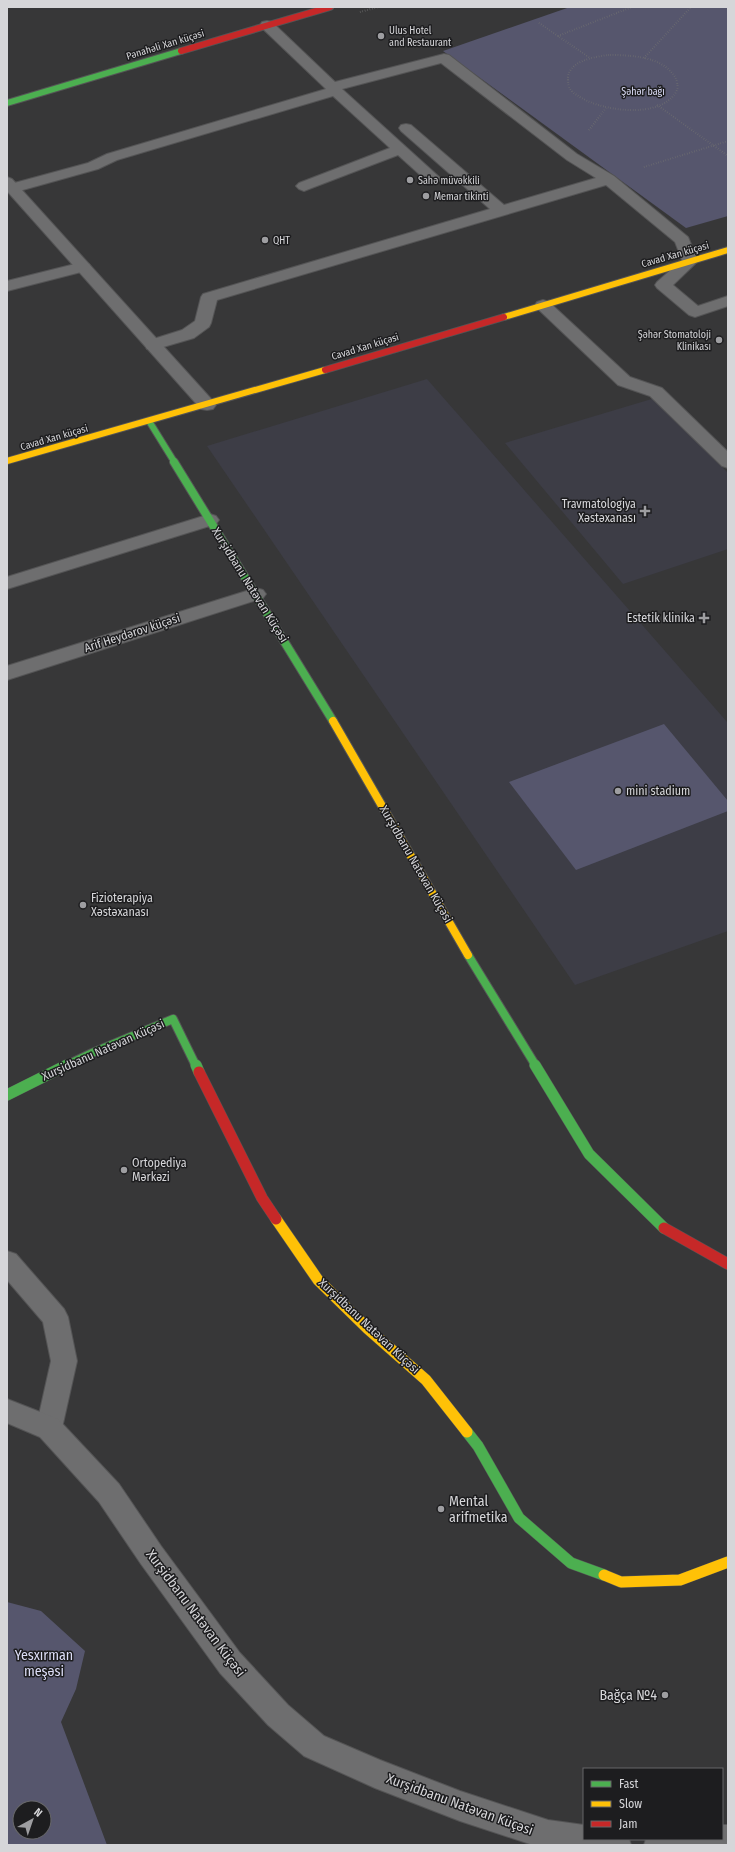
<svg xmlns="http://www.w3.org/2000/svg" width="735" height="1852" viewBox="0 0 735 1852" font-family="'Fira Sans Condensed',sans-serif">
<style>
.built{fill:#3d3d46}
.green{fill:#56566d;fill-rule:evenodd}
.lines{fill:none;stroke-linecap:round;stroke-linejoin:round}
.lane-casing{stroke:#545455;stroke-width:2}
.street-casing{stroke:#545455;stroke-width:2}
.fast-far2-casing{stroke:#545455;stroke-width:8}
.fast-far1-casing{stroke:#545455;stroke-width:10}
.fast-casing{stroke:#545455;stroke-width:12}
.slow-far2-casing{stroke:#545455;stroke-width:8}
.slow-far1-casing{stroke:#545455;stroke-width:10}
.slow-casing{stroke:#545455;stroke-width:12}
.jam-far1-casing{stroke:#545455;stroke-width:8}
.jam-casing{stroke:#545455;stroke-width:12}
.path{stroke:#717171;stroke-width:2;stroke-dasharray:0.5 2;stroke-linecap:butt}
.lane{fill:#6e6e6f;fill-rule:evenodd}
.street{fill:#6e6e6f;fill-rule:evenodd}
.fast-far2{stroke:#4caf50;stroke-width:6}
.fast-far1{stroke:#4caf50;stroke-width:8}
.fast{stroke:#4caf50;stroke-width:11}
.slow-far2{stroke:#ffc107;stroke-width:6}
.slow-far1{stroke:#ffc107;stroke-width:8}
.slow{stroke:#ffc107;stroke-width:11}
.jam-far1{stroke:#c62828;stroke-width:6}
.jam{stroke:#c62828;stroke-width:11}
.poi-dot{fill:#9e9ea1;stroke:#1d1d1f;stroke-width:1.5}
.labels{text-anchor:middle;stroke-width:3;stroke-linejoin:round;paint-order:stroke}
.far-poi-label{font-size:10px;fill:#d6d6d9;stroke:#1d1d1f;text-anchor:start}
.far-street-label{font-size:10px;fill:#d6d6d9;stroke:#1d1d1f}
.far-park-label{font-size:10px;fill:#dddef8;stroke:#1d1d1f}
.poi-label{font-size:12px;fill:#d6d6d9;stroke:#1d1d1f;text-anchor:start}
.street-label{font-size:12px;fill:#d6d6d9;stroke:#1d1d1f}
.near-poi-label{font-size:14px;fill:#d6d6d9;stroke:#1d1d1f;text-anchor:start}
.near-street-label{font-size:14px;fill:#d6d6d9;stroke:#1d1d1f}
.near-park-label{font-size:14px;fill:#dddef8;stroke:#1d1d1f}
</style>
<rect width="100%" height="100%" fill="#373738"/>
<g class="built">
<path d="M 427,379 L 728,723 L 728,931 L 575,985 L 207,446 Z"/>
<path d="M 655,398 L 728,473 L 728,549 L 623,584 L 505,443 Z"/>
</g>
<g class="green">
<path d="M 570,7 L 728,7 L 728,216 L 686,228 L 443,51 Z"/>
<path d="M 664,724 L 728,801 L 728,811 L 576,870 L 509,782 Z"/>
<path d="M 7,1602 L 41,1611 L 85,1651 L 76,1689 L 61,1722 L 107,1845 L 7,1845 ZM 20,1808 L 44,1808 L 44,1832 L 20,1832 Z"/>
</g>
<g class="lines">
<defs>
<g id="lane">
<path d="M 267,21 L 272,22 L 335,82 L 444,54 L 449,55 L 577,154 L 614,176 L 688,237 L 698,261 L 673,285 L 698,306 L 728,296 L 728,306 L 695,317 L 689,315 L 657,288 L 655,285 L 657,282 L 682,260 L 675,242 L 606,185 L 217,300 L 211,323 L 209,327 L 194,338 L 153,350 L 147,349 L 145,345 L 147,341 L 182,330 L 195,321 L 201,297 L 203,294 L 490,209 L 401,131 L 399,128 L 401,125 L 406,124 L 411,125 L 504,205 L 596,178 L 567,160 L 441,63 L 342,89 L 438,176 L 441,179 L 438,182 L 433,184 L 428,182 L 398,155 L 309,189 L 304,191 L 299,189 L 296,186 L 299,183 L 390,148 L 333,96 L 117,160 L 98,169 L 12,193 L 7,191 L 7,185 L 88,163 L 107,154 L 326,89 L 262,28 L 260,25 L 262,22 Z"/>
<path d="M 83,262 L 89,264 L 91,267 L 89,270 L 7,291 L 7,281 Z"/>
<path d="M 543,300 L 549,302 L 630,377 L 662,388 L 728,452 L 728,468 L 722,466 L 650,396 L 618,385 L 537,308 L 535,305 L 537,302 Z"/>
<path d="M 210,514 L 216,516 L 219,520 L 216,524 L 7,589 L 7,577 Z"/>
<path d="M 7,1251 L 16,1254 L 64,1309 L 68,1317 L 77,1361 L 62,1428 L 58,1437 L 49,1440 L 40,1437 L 36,1428 L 51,1361 L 43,1322 L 7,1280 Z"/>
</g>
<g id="street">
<path d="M 7,177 L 12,179 L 213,401 L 216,405 L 213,409 L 207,410 L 201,409 L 7,191 Z"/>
<path d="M 256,588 L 263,590 L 266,594 L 263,598 L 7,680 L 7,666 Z"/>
<path d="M 7,1399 L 58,1419 L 119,1484 L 161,1546 L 240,1653 L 288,1705 L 324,1736 L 380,1760 L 460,1791 L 548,1820 L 584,1825 L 584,1839 L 629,1839 L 631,1845 L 533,1845 L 460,1821 L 375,1788 L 304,1756 L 268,1725 L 220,1673 L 141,1564 L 99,1502 L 40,1437 L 7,1423 Z"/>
<path d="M 722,1825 L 728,1825 L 728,1845 L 644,1845 L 646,1839 L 722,1839 Z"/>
</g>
<g id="fast-far2">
<path d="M 7,103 L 181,51"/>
<path d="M 149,421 L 175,463"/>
</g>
<g id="fast-far1">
<path d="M 174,462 L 333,721"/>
<path d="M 468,955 L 536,1066"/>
<path d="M 65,1066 L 92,1053 L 173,1019 L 196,1066"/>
</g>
<g id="fast">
<path d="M 196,1065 L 199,1072"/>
<path d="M 535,1065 L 589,1154 L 664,1228"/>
<path d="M 7,1095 L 67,1065"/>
<path d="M 467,1432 L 478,1446 L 519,1518 L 571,1563 L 604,1575"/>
</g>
<g id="slow-far2">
<path d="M 504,317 L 728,250"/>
<path d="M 7,461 L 325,370"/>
</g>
<path id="slow-far1" d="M 333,721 L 468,955"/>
<g id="slow">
<path d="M 276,1219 L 318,1280 L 367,1328 L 426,1380 L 467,1432"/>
<path d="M 604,1575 L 621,1582 L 680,1580 L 728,1562"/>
</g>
<g id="jam-far1">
<path d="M 181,51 L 330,7"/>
<path d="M 325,370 L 504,317"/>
</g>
<g id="jam">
<path d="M 199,1072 L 262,1198 L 276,1219"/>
<path d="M 664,1228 L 728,1264"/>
</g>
</defs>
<use href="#lane" class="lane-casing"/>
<use href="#street" class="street-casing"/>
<use href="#fast-far2" class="fast-far2-casing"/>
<use href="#fast-far1" class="fast-far1-casing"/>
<use href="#fast" class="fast-casing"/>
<use href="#slow-far2" class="slow-far2-casing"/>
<use href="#slow-far1" class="slow-far1-casing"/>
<use href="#slow" class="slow-casing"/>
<use href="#jam-far1" class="jam-far1-casing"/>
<use href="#jam" class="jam-casing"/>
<g class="path">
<path d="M 360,12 L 378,7"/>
<path d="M 539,23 L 590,58"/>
<path d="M 558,36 L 632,7"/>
<path d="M 608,55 C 630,55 662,56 675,77 C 677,81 679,87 676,92 C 660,120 598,111 577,95 C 571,92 568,87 568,80 C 567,61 594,57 608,55 Z"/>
<path d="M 644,58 L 691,7"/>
<path d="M 657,105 L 728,156"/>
<path d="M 589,130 L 606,108"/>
<path d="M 644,167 L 728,141"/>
</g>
<use href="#lane" class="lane"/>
<use href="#street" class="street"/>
<use href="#fast-far2" class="fast-far2"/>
<use href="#fast-far1" class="fast-far1"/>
<use href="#fast" class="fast"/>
<use href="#slow-far2" class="slow-far2"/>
<use href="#slow-far1" class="slow-far1"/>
<use href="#slow" class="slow"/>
<use href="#jam-far1" class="jam-far1"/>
<use href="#jam" class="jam"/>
</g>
<g class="poi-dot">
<circle cx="381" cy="36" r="4"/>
<circle cx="410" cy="180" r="4"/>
<circle cx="426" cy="196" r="4"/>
<circle cx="265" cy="240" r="4"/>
<circle cx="719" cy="340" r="4"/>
<path d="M643 505h4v4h4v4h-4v4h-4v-4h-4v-4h4z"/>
<path d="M702 612h4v4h4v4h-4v4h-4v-4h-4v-4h4z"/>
<circle cx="618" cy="791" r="4"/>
<circle cx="83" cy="905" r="4"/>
<circle cx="124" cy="1170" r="4"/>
<circle cx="441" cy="1509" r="4"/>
<circle cx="665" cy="1695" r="4"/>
</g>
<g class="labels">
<g class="far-poi-label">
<text x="389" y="34">Ulus Hotel<tspan x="389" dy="12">and Restaurant</tspan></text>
<text x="418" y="184">Sahə müvəkkili</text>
<text x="434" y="200">Memar tikinti</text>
<text x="273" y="244">QHT</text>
<text x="711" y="338" text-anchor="end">Şəhər Stomatoloji<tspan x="711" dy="12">Klinikası</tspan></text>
</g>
<g class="far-street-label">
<text transform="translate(165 44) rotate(-17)" y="4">Pənahəli Xan küçəsi</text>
<text transform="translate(675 254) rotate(-16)" y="4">Cavad Xan küçəsi</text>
<text transform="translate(365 346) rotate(-17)" y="4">Cavad Xan küçəsi</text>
<text transform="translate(54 437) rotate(-16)" y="4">Cavad Xan küçəsi</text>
</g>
<g class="far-park-label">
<text x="643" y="95">Şəhər bağı</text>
</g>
<g class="poi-label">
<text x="636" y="508" text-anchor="end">Travmatologiya<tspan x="636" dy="14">Xəstəxanası</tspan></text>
<text x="695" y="622" text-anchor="end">Estetik klinika</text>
<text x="626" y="795">mini stadium</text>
<text x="91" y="902">Fizioterapiya<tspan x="91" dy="14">Xəstəxanası</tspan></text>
<text x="132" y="1167">Ortopediya<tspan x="132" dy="14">Mərkəzi</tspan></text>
</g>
<g class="street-label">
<text transform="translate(250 585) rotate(58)" y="4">Xurşidbanu Natəvan Küçəsi</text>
<text transform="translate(132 633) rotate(-18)" y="4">Arif Heydərov küçəsi</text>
<text transform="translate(416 864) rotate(60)" y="4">Xurşidbanu Natəvan Küçəsi</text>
<text transform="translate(103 1050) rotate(-24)" y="4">Xurşidbanu Natəvan Küçəsi</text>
<text transform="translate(369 1326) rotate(43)" y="4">Xurşidbanu Natəvan Küçəsi</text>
</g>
<g class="near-poi-label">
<text x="449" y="1506">Mental<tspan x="449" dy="16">arifmetika</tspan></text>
<text x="657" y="1700" text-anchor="end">Bağça №4</text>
</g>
<g class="near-street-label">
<text transform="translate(196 1613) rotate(53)" y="5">Xurşidbanu Natəvan Küçəsi</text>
<text transform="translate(460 1804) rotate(20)" y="5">Xurşidbanu Natəvan Küçəsi</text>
</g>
<g class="near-park-label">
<text x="44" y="1660">Yesxırman<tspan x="44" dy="16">meşəsi</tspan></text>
</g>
</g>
<rect width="735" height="1852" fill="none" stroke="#d6d6d9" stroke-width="16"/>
<rect x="583" y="1768" width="140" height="72" fill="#1d1d1f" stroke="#676769"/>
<rect x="591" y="1781" width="20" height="6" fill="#4caf50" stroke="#676769"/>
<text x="619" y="1788" font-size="12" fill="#d6d6d9">Fast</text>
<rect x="591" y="1801" width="20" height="6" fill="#ffc107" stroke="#676769"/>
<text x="619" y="1808" font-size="12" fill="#d6d6d9">Slow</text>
<rect x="591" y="1821" width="20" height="6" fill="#c62828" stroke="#676769"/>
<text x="619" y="1828" font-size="12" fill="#d6d6d9">Jam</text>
<g transform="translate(32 1820) rotate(40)"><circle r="19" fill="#1d1d1f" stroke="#676769"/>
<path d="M0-3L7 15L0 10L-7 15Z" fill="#9e9ea1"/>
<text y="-6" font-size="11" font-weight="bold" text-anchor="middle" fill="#d6d6d9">N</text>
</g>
</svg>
